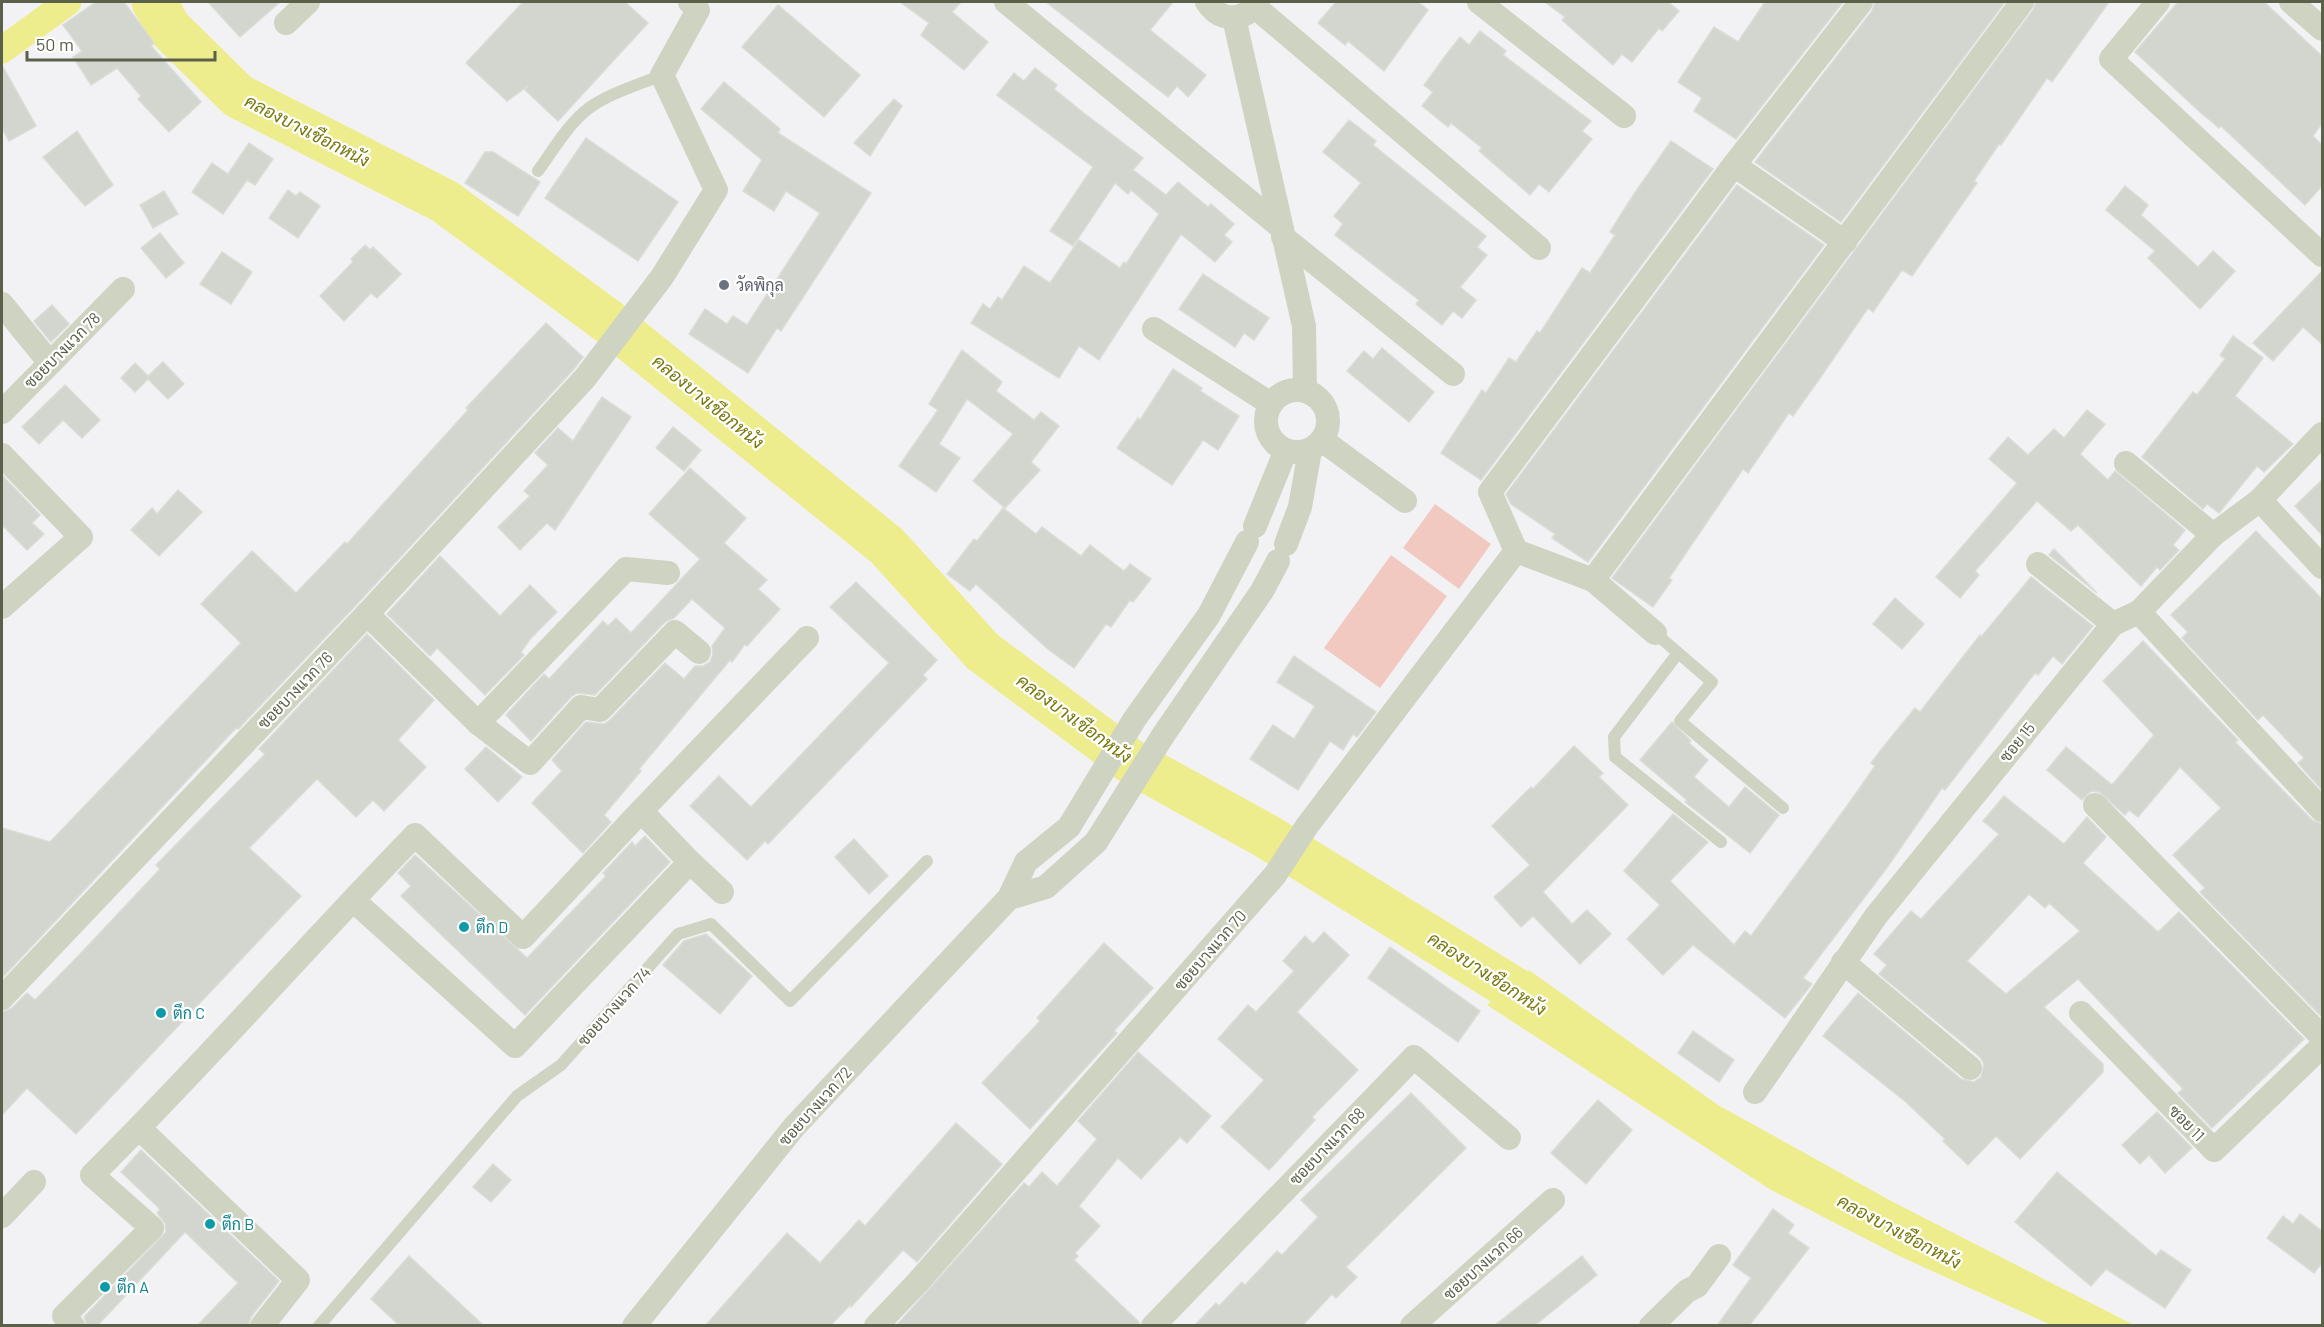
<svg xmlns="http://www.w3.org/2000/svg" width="2324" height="1327" viewBox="0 0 2324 1327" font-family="Barlow,Sarabun,sans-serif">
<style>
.green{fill:#f1c9c1}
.water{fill:#eeed8e}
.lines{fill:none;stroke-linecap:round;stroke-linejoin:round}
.canal{stroke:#eeed8e;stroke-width:27}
.river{stroke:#eeed8e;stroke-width:45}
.building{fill:#d3d6ce;stroke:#d9ddd6;stroke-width:1.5;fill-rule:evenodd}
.lane{stroke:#cfd3c2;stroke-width:12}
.street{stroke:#cfd3c2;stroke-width:24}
.worship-dot{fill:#6b7280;stroke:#fff;stroke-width:2}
.culture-dot{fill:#0f9aa8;stroke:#fff;stroke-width:2}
.labels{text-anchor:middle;stroke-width:4.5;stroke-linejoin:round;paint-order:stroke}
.worship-label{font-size:16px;fill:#5b616d;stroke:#fff;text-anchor:start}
.street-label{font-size:16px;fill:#5a6049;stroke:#fff}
.culture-label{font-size:16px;fill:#0d838f;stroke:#fff;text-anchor:start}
.water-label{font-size:18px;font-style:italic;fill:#79780c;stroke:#fff}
</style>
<rect width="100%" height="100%" fill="#f2f2f4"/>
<g class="green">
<path d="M 1435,504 L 1491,544 L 1459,589 L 1403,548 Z"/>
<path d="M 1391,555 L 1447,596 L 1380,688 L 1324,648 Z"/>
</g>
<path class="water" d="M 1529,970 L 1718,1105 L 1893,1202 L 2134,1325 L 2051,1325 L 1899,1256 L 1771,1190 L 1487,1005 Z"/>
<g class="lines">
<path class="canal" d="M 2,50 L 68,2"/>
<path class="river" d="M 154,2 L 169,28 L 238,96 L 444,201 L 609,322 L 887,546 L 983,652 L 1130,761 L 1266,836 L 1515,990 L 1560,1022"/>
</g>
<g class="building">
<path d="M 96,2 L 124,2 L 154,43 L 151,46 L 201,102 L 169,132 L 138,99 L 141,96 L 117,68 L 91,85 L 73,57 L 82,51 L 63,25 Z"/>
<path d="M 208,2 L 280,2 L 240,37 Z"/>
<path d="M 523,2 L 625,2 L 648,23 L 558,121 L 525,90 L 528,86 L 507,101 L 466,63 Z"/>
<path d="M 900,2 L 961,2 L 952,12 L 988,42 L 964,70 L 921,35 L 929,23 Z"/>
<path d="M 1046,2 L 1173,2 L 1150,30 L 1206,75 L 1188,97 L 1177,86 L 1168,97 Z"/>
<path d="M 1336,2 L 1418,2 L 1428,10 L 1384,71 L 1348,41 L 1345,45 L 1318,23 Z"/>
<path d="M 1545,2 L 1668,2 L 1679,11 L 1662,31 L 1659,28 L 1632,62 L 1622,54 L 1613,65 L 1562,20 L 1565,17 Z"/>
<path d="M 1765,2 L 1843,2 L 1736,139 L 1694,111 L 1702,98 L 1678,82 L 1714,27 L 1738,42 Z"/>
<path d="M 1875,2 L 2005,2 L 1841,222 L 1755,162 L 1872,11 Z"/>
<path d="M 2036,2 L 2109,2 L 2052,82 L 2047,78 L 2001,145 L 1999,144 L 1974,181 L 1977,183 L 1912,276 L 1902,270 L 1873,312 L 1868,308 L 1818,381 L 1793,416 L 1789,413 L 1748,473 L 1743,469 L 1669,578 L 1672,580 L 1653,607 L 1612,578 L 2033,10 Z"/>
<path d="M 2178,2 L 2264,2 L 2322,56 L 2322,123 L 2313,136 L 2322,145 L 2322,186 L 2305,205 L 2221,126 L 2219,128 L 2200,112 L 2135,52 Z"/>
<path d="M 778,5 L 860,75 L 824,117 L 742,47 Z"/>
<path d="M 1480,31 L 1506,51 L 1503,55 L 1591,121 L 1582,131 L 1592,139 L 1549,192 L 1539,184 L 1530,195 L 1479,151 L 1482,148 L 1451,123 L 1448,127 L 1422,106 L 1433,92 L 1424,85 L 1446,55 L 1460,37 L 1469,45 Z"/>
<path d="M 2,65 L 36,126 L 9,141 L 2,128 Z"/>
<path d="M 1035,68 L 1057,85 L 1054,89 L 1085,114 L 1143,158 L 1133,170 L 1166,195 L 1178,182 L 1208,207 L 1211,204 L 1234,224 L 1224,235 L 1232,242 L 1215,262 L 1181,234 L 1099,360 L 1079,346 L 1059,378 L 971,323 L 983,304 L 990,309 L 998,297 L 1002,300 L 1024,266 L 1050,283 L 1079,240 L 1120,268 L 1124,262 L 1126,264 L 1159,214 L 1131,190 L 1128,194 L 1115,183 L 1073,246 L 1050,231 L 1093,167 L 997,95 L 1014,73 L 1024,81 Z"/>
<path d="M 724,82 L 780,129 L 778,133 L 871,193 L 781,331 L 777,328 L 748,373 L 689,334 L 705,309 L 727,324 L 733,316 L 747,325 L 820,213 L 786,191 L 774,211 L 743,191 L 762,160 L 701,109 Z"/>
<path d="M 894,99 L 902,106 L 870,156 L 854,143 Z"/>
<path d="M 1349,120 L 1376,141 L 1373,145 L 1486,236 L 1477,247 L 1487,255 L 1460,287 L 1476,300 L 1462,318 L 1453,311 L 1442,325 L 1416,304 L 1419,300 L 1335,235 L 1343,224 L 1334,216 L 1361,183 L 1323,152 Z"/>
<path d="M 77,131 L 113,185 L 85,206 L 43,157 Z"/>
<path d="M 586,138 L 678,202 L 638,261 L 545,198 Z"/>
<path d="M 1671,141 L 1713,169 L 1481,480 L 1441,453 L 1482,390 L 1486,393 L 1509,358 L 1516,362 L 1537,331 L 1540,333 L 1582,268 L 1590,273 L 1615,235 L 1610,232 L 1632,197 Z"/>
<path d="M 249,143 L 273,159 L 255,185 L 247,180 L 223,214 L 192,192 L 212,163 L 228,174 Z"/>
<path d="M 485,152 L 493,152 L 540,182 L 518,216 L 465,183 Z"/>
<path d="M 1737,185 L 1824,245 L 1588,562 L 1552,538 L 1555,534 L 1511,504 L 1506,494 Z"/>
<path d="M 2125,186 L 2148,205 L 2141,215 L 2198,267 L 2213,251 L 2235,271 L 2200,309 L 2148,258 L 2155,251 L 2106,210 Z"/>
<path d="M 288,190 L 296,196 L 300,192 L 320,206 L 298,238 L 269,218 Z"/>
<path d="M 164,191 L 178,214 L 153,228 L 140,205 Z"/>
<path d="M 160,233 L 184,263 L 166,278 L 141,248 Z"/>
<path d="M 365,245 L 370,250 L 373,247 L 401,274 L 377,298 L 371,293 L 344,321 L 320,296 L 353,262 L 351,259 Z"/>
<path d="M 222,252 L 252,272 L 231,304 L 200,284 Z"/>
<path d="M 2322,271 L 2322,344 L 2303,327 L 2273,361 L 2253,343 Z"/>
<path d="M 1203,274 L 1269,318 L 1254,340 L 1244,333 L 1235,347 L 1179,309 Z"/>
<path d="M 52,305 L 69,324 L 51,342 L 34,321 Z"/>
<path d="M 546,323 L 583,357 L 574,369 L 357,604 L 238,729 L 236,728 L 2,978 L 2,828 L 50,842 L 241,643 L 201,604 L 252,551 L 296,593 L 345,542 L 347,544 L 468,410 L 466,408 Z"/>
<path d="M 2233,336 L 2263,358 L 2235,396 L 2293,444 L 2264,472 L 2257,466 L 2219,513 L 2207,504 L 2203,509 L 2142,457 L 2193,392 L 2197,395 L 2225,359 L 2220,355 Z"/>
<path d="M 1382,348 L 1434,392 L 1409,422 L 1347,371 L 1364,351 L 1373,359 Z"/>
<path d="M 962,350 L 1002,382 L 996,391 L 1034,420 L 1041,412 L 1059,426 L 1031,462 L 1040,470 L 1005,508 L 973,481 L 1013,434 L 967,399 L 939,444 L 960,458 L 936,492 L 899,466 L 938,410 L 929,404 Z"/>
<path d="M 163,362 L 184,384 L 168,399 L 148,379 L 135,392 L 121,378 L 135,363 L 148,376 Z"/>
<path d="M 1173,369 L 1202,388 L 1200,391 L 1239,416 L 1218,450 L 1203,440 L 1172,485 L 1117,448 L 1138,418 L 1140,420 Z"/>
<path d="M 65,385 L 100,420 L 82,438 L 63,420 L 39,444 L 22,427 Z"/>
<path d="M 602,397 L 631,417 L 555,530 L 547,523 L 520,550 L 498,527 L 530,496 L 524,491 L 548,465 L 535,453 L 558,428 L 573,441 Z"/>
<path d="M 2087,410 L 2105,424 L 2080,454 L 2108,480 L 2115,471 L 2185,530 L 2173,545 L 2179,550 L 2160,570 L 2157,567 L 2141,586 L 2078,525 L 2071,531 L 2037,501 L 1975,571 L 1979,575 L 1960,598 L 1936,577 L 2017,483 L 1989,459 L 2008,437 L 2028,455 L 2054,429 L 2064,438 Z"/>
<path d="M 673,427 L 701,450 L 684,471 L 656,448 Z"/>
<path d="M 690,468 L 746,518 L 724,543 L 767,580 L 758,589 L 780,609 L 747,646 L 745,644 L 732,662 L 730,660 L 639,769 L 641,771 L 604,815 L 611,822 L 583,853 L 532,803 L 562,771 L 552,760 L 586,722 L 604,724 L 610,720 L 665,663 L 684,679 L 695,666 L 703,666 L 710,662 L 713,654 L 712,646 L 725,628 L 692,599 L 674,618 L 665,622 L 595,695 L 577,693 L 571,697 L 531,741 L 506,715 L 544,674 L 549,679 L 603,621 L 608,626 L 616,618 L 631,633 L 700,559 L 649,514 Z"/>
<path d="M 2,475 L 40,515 L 32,523 L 44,534 L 27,550 L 2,525 Z"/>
<path d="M 2322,480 L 2322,535 L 2295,506 Z"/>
<path d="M 178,490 L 202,512 L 159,556 L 131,530 L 152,508 L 157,514 Z"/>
<path d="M 1003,508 L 1036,534 L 1042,527 L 1081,556 L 1090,545 L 1124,571 L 1130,564 L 1151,579 L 1133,602 L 1130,600 L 1111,627 L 1106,624 L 1074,668 L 1049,650 L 976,584 L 970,591 L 947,574 L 974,539 L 977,541 Z"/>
<path d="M 2256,531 L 2322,599 L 2322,790 L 2298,763 L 2304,758 L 2263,715 L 2258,720 L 2182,638 L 2188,632 L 2171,615 Z"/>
<path d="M 2054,549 L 2097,593 L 2049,555 Z"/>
<path d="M 440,556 L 500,616 L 530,585 L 557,612 L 531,638 L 521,652 L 524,655 L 485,695 L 437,648 L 430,656 L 387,614 Z"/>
<path d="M 2031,577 L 2093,626 L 2062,664 L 2053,656 L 2038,675 L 2035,673 L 1945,790 L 1942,788 L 1886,869 L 1803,978 L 1812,984 L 1785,1018 L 1693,945 L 1663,975 L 1627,939 L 1660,905 L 1624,871 L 1673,814 L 1708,842 L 1670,881 L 1734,945 L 1745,931 L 1751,936 L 1847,806 L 1875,766 L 1871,763 L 1884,746 L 1915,708 L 1920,712 L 1980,635 L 1981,637 Z"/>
<path d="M 856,582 L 937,660 L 923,675 L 927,679 L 768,844 L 765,841 L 747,860 L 690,806 L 719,776 L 751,807 L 889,663 L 830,607 Z"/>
<path d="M 1895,598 L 1924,624 L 1902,649 L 1873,624 Z"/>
<path d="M 367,634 L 434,700 L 398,740 L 426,767 L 384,811 L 373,800 L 356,817 L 317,779 L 249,848 L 301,896 L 76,1134 L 27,1088 L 2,1115 L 2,1012 L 12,1008 L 27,993 L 35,1000 L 82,952 L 160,869 L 156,865 L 265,754 L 259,749 Z"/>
<path d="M 2143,641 L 2238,740 L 2235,742 L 2312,820 L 2322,824 L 2322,1017 L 2200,892 L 2205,888 L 2173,855 L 2221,808 L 2180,767 L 2138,817 L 2129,810 L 2125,815 L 2099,792 L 2091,791 L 2082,800 L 2047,770 L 2066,747 L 2112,785 L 2154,735 L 2103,681 Z"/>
<path d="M 1294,656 L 1376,712 L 1357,737 L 1353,734 L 1343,750 L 1330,741 L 1298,790 L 1250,759 L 1273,725 L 1294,739 L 1315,706 L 1277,682 Z"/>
<path d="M 1672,722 L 1691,741 L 1689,743 L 1708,760 L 1694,777 L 1729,807 L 1745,787 L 1779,815 L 1750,853 L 1685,802 L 1687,800 L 1640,760 Z"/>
<path d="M 1574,746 L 1603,773 L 1599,777 L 1628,805 L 1543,892 L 1572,924 L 1587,910 L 1611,934 L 1580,964 L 1533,916 L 1521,927 L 1494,897 L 1530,865 L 1492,826 L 1531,787 L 1533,789 Z"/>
<path d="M 486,747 L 522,777 L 498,802 L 465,769 Z"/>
<path d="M 2004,796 L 2064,844 L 2087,817 L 2106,837 L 2083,863 L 2158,932 L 2179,912 L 2304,1039 L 2212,1128 L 2178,1093 L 2183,1089 L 2078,979 L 2044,1007 L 2103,1064 L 2103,1072 L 2020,1159 L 1996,1136 L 1968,1165 L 1943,1141 L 1945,1139 L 1906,1102 L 1823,1036 L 1858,993 L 1961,1079 L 1974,1082 L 1981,1077 L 1984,1064 L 1980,1057 L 1879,974 L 1887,965 L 1874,954 L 1911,911 L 1921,919 L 1999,834 L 1983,821 ZM 2029,894 L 2045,908 L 2049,903 L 2080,931 L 2006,994 L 1967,961 Z"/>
<path d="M 645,836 L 670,862 L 525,1015 L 401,896 L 411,886 L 398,873 L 415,855 L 527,958 L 606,876 L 603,873 L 632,842 L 635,846 Z"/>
<path d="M 854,839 L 888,876 L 869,894 L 835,857 Z"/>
<path d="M 1324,932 L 1349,955 L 1297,1012 L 1358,1070 L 1312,1117 L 1315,1120 L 1269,1170 L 1221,1127 L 1264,1080 L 1218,1039 L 1248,1005 L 1256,1012 L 1294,971 L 1283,961 L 1305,936 L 1313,944 Z"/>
<path d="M 706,934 L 752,976 L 720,1014 L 663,965 L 684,941 Z"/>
<path d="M 1104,943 L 1153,988 L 1114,1031 L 1117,1033 L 1030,1129 L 982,1083 L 1040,1021 L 1037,1018 Z"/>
<path d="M 1390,947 L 1480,1011 L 1458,1042 L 1368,978 Z"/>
<path d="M 1693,1031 L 1734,1060 L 1719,1082 L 1678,1053 Z"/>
<path d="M 1138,1052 L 1211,1116 L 1187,1143 L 1180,1137 L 1141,1179 L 1118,1158 L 1079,1206 L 1100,1226 L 1075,1253 L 1078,1256 L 1074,1260 L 1139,1322 L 1139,1326 L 896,1326 L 1024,1183 L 1029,1187 L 1042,1172 L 1057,1186 L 1097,1139 L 1078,1121 Z"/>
<path d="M 1411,1093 L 1466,1148 L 1346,1267 L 1357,1277 L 1336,1298 L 1332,1294 L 1302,1326 L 1194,1326 L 1216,1303 L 1219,1306 L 1242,1282 L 1245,1285 L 1277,1251 L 1282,1255 L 1318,1217 L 1301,1200 Z"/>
<path d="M 1598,1100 L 1632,1130 L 1586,1184 L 1551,1153 Z"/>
<path d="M 2157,1112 L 2192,1148 L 2165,1173 L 2149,1155 L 2140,1164 L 2122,1145 Z"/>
<path d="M 956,1123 L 1002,1164 L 917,1262 L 903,1250 L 851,1307 L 850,1305 L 830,1326 L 705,1326 L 787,1233 L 820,1263 L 859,1220 L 865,1226 Z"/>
<path d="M 141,1150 L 279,1281 L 251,1317 L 248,1326 L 197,1326 L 238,1283 L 185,1232 L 97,1326 L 87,1326 L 84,1317 L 166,1232 L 165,1223 L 157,1213 L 160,1209 L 121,1172 Z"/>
<path d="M 493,1164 L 511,1180 L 491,1202 L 473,1187 Z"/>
<path d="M 2057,1172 L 2156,1256 L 2161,1250 L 2191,1270 L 2165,1308 L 2106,1269 L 2091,1286 L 2015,1222 Z"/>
<path d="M 1773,1209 L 1794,1225 L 1788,1233 L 1809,1248 L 1749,1326 L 1717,1326 L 1751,1278 L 1733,1265 Z"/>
<path d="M 2300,1214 L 2322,1231 L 2322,1263 L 2314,1273 L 2267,1238 L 2283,1216 L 2293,1224 Z"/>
<path d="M 409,1256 L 484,1326 L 400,1326 L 371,1299 Z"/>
<path d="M 1582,1256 L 1597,1275 L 1534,1326 L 1494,1326 Z"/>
</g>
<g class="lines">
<g class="lane">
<path d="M 538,171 C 554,149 568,124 589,108 C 610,93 638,85 662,75"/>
<path d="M 1655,633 L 1712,682 L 1680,721 L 1783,808"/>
<path d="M 1678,653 L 1614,737 L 1615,757 L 1721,842"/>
<path d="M 319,1326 L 517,1096 L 561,1065 L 678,934 L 711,924 L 790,1001 L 927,861"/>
</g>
<g class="street">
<path d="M 1006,2 L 1281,227"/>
<path d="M 1207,2 C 1216,16 1231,22 1247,13"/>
<path d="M 1479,2 L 1624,116"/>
<path d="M 1861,2 L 1734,165 L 1490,492 L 1516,551 L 1593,580 L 2022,2"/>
<path d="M 2158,2 L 2111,59 L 2322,255"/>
<path d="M 2291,2 L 2322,29"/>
<path d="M 1254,6 L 1539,248"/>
<path d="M 1234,18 L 1304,326 L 1305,391"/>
<path d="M 286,23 L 308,2"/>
<path d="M 1734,165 L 1845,242"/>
<path d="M 1283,237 L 1453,374"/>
<path d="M 2,304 L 50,363"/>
<path d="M 1154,329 L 1271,404"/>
<circle cx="1297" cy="421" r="31"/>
<path d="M 2,412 L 123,289"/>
<path d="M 1322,440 L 1405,501"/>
<path d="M 2,455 L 81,537 L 2,607"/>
<path d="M 2126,463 L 2213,535"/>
<path d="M 2260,500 L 2322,567"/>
<path d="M 1255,526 L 1286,450"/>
<path d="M 1286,544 L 1300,507 L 1310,450"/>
<path d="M 2038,564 L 2113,624"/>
<path d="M 1593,580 L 1655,633"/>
<path d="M 2139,612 L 2322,810"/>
<path d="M 367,614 L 478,723 L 530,763 L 581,707 L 600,710 L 675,632 L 699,652"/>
<path d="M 478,723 L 626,569 L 668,573"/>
<path d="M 2095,805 L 2322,1037"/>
<path d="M 641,811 L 807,638"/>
<path d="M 690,862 L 722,892"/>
<path d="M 1009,898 L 1046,887 L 1096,842 L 1164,734 L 1262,591 L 1278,561"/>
<path d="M 1843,962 L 1970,1068"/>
<path d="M 2,998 L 367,614 L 585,378 L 662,277 L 716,190 L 662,75 L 698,10 L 690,2"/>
<path d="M 2081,1013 L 2214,1150 L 2322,1046"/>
<path d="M 1755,1092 L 1876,916 L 2113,624 L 2139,612 L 2213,535 L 2260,500 L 2322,434"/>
<path d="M 139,1128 L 298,1280 L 262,1326"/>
<path d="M 2,1216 L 34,1182"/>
<path d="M 73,1326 L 64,1316 L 152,1228 L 92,1175 C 203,1065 306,947 415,835 L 523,937 L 641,811 L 690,862 L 515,1046 L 353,900"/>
<path d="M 634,1326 L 794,1127 L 1009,898 L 1026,862 L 1069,827 L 1134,720 L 1209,615 L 1247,542"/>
<path d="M 876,1326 L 918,1282 L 1275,875 L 1307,826 L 1516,551"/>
<path d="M 1153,1326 L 1414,1057 L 1509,1138"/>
<path d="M 1412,1326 L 1553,1200"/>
<path d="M 1651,1326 L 1687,1291 L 1697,1286 L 1719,1256"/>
</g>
</g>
<circle class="worship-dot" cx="724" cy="285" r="6"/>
<g class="culture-dot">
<circle cx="464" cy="927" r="6"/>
<circle cx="161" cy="1013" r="6"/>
<circle cx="210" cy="1224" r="6"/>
<circle cx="105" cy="1287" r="6"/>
</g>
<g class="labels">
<g class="worship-label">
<text x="736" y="291">วัดพิกุล</text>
</g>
<g class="street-label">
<text transform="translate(62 350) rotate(-45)" y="6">ซอยบางแวก 78</text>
<text transform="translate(295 690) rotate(-46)" y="6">ซอยบางแวก 76</text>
<text transform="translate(2017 742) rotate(-51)" y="6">ซอย 15</text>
<text transform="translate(1210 950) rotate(-49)" y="6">ซอยบางแวก 70</text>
<text transform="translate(614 1006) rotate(-48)" y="6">ซอยบางแวก 74</text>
<text transform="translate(815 1106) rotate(-48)" y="6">ซอยบางแวก 72</text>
<text transform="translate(2187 1123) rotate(46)" y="6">ซอย 11</text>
<text transform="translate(1327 1146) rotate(-46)" y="6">ซอยบางแวก 68</text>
<text transform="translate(1483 1263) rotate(-42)" y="6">ซอยบางแวก 66</text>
</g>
<g class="culture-label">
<text x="476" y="933">ตึก D</text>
<text x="173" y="1019">ตึก C</text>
<text x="222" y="1230">ตึก B</text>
<text x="117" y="1293">ตึก A</text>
</g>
<g class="water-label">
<text transform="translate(307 131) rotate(27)" y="6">คลองบางเชือกหนัง</text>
<text transform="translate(708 402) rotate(39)" y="6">คลองบางเชือกหนัง</text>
<text transform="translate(1074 719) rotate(36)" y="6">คลองบางเชือกหนัง</text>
<text transform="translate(1487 974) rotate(33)" y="6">คลองบางเชือกหนัง</text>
<text transform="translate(1899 1232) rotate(28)" y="6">คลองบางเชือกหนัง</text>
</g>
</g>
<rect width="2324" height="1327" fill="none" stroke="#5a6049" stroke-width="6"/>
<path d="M27 51v9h188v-9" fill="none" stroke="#5a6049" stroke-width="3"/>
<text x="36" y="51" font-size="18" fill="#5a6049" stroke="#ffffff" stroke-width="4.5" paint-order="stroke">50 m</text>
</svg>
